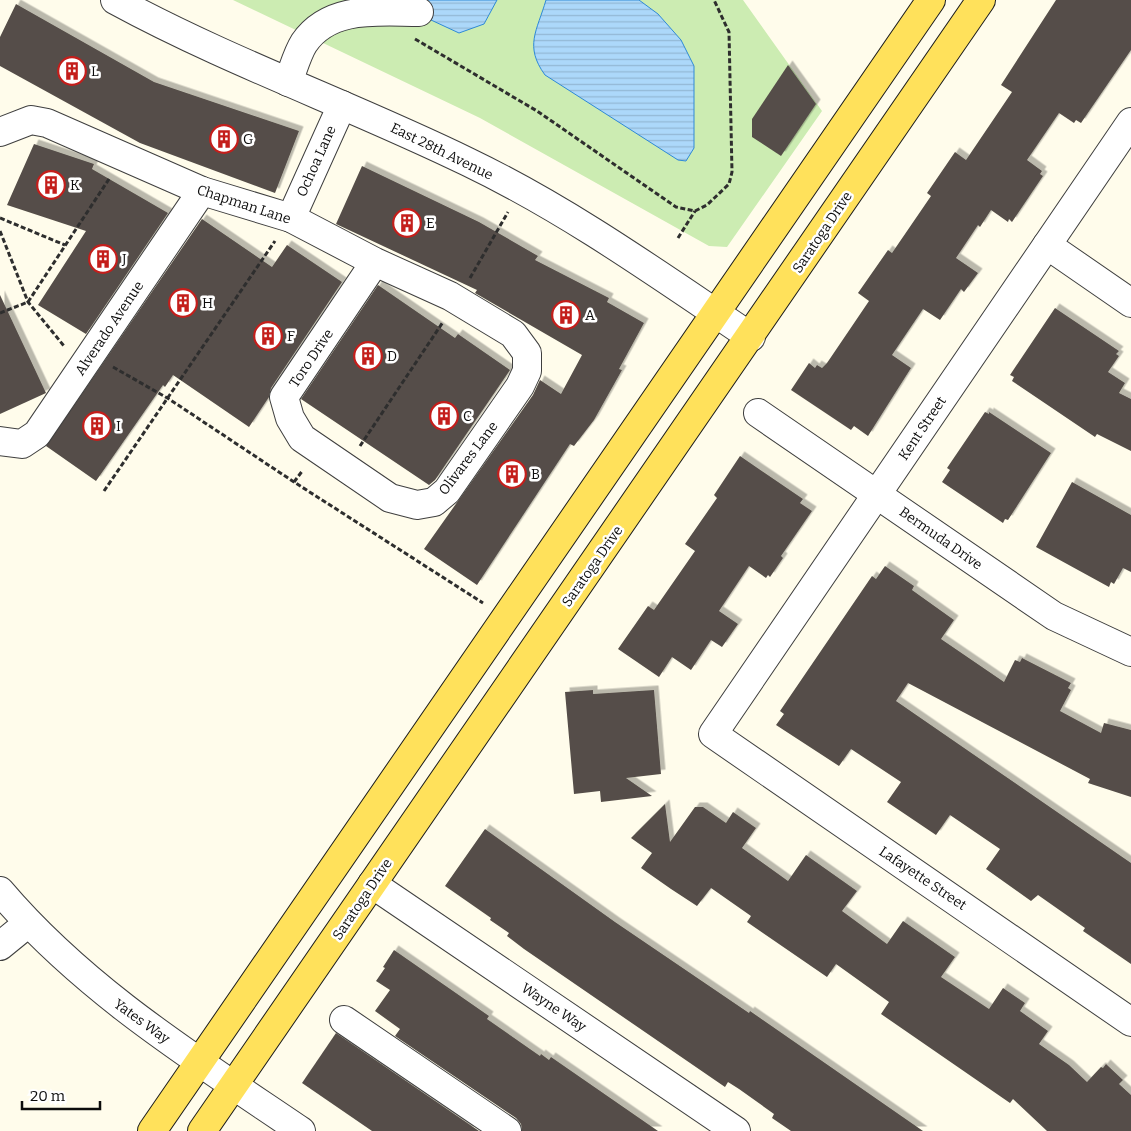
<svg xmlns="http://www.w3.org/2000/svg" width="1131" height="1131" viewBox="0 0 1131 1131" font-family="Bitter,serif">
<style>
.grass{fill:#ccecb2}
.water{fill:url(#water-rules);stroke:#2e89d6}
.building{fill:#554e48;filter:url(#shadow)}
.lines{fill:none;stroke-linecap:round;stroke-linejoin:round}
.minor-casing{stroke:#3f3f3f;stroke-width:30}
.major-casing{stroke:#1d1d1d;stroke-width:30}
.path{stroke:#2e2e2e;stroke-width:3;stroke-dasharray:5 2.5;stroke-linecap:butt}
.minor{stroke:#fff;stroke-width:28}
.major{stroke:#ffe15b;stroke-width:28}
.labels{text-anchor:middle;stroke-width:5;stroke-linejoin:round;paint-order:stroke}
.poi-label{font-size:14px;fill:#0c0c0c;stroke:#fff;text-anchor:start}
.street-label{font-size:14px;fill:#0c0c0c;stroke:#fff}
</style>
<defs>
<pattern id="water-rules" width="6" height="5" patternUnits="userSpaceOnUse" patternTransform="scale(1.25)"><rect width="6" height="5" fill="#acd8fa"/><path d="M0 2.5h6" fill="none" stroke="#93b8d5"/></pattern>
<filter id="shadow"><feDropShadow dx="4.5" dy="-4.5" stdDeviation="0" flood-color="#0004"/></filter>
</defs>
<rect width="100%" height="100%" fill="#fffceb"/>
<path class="grass" d="M 233,0 L 743,0 L 822,111 L 727,247 L 709,246 L 480,118 Z"/>
<g class="water">
<path d="M 425,0 L 497,0 L 484,24 L 459,33 L 431,20 Z"/>
<path d="M 546,0 L 639,0 L 658,14 L 681,40 L 694,66 L 694,148 L 686,161 L 678,160 L 545,75 C 524,46 537,31 546,0 Z"/>
</g>
<g class="building">
<path d="M 1056,0 L 1131,0 L 1131,50 L 1081,123 L 1076,120 L 1074,123 L 1059,113 L 1027,160 L 1042,171 L 1040,174 L 1043,176 L 1012,222 L 1009,219 L 1008,222 L 991,210 L 980,227 L 978,225 L 956,258 L 978,273 L 964,292 L 961,289 L 940,320 L 923,309 L 892,355 L 911,368 L 868,436 L 854,426 L 851,430 L 791,390 L 809,363 L 815,368 L 817,365 L 822,368 L 827,363 L 869,301 L 858,293 L 888,250 L 892,253 L 931,196 L 927,193 L 955,152 L 966,160 L 1012,92 L 1001,85 Z"/>
<path d="M 16,4 L 154,82 L 299,131 L 275,193 L 140,143 L 0,66 L 0,37 Z"/>
<path d="M 788,65 L 816,104 L 781,156 L 752,137 L 752,119 Z"/>
<path d="M 34,144 L 94,164 L 92,169 L 168,213 L 86,334 L 38,305 L 86,231 L 7,205 Z"/>
<path d="M 362,166 L 479,222 L 538,256 L 535,260 L 609,298 L 607,302 L 644,323 L 619,369 L 622,370 L 594,420 L 574,446 L 570,444 L 477,585 L 424,549 L 533,395 L 540,380 L 561,394 L 582,355 L 475,293 L 477,290 L 336,224 Z"/>
<path d="M 202,219 L 272,267 L 287,245 L 342,282 L 271,388 L 269,397 L 249,427 L 173,375 L 165,387 L 163,385 L 96,481 L 46,446 Z"/>
<path d="M 378,285 L 455,338 L 458,334 L 510,370 L 435,480 L 429,485 L 301,399 Z"/>
<path d="M 0,295 L 46,393 L 0,414 Z"/>
<path d="M 1055,308 L 1119,351 L 1116,354 L 1119,356 L 1108,372 L 1125,383 L 1119,393 L 1131,399 L 1131,451 L 1097,434 L 1095,437 L 1012,381 L 1014,377 L 1010,375 Z"/>
<path d="M 985,412 L 989,414 L 989,412 L 1051,453 L 1008,520 L 1005,519 L 1003,523 L 942,482 L 950,470 L 947,468 Z"/>
<path d="M 740,456 L 803,499 L 800,503 L 812,511 L 781,556 L 783,558 L 770,577 L 768,575 L 766,578 L 749,566 L 719,611 L 738,624 L 722,647 L 711,640 L 691,670 L 672,657 L 659,677 L 618,649 L 648,606 L 654,610 L 695,551 L 685,544 L 717,498 L 714,495 Z"/>
<path d="M 1072,482 L 1131,515 L 1131,572 L 1123,568 L 1114,584 L 1111,582 L 1109,587 L 1036,547 Z"/>
<path d="M 885,566 L 914,586 L 912,590 L 954,620 L 941,639 L 1004,682 L 1015,660 L 1020,662 L 1022,658 L 1071,683 L 1068,688 L 1071,690 L 1060,711 L 1101,733 L 1104,723 L 1131,730 L 1131,797 L 1088,783 L 1090,779 L 908,683 L 896,701 L 1131,863 L 1131,964 L 1083,931 L 1085,928 L 1038,895 L 1031,901 L 986,869 L 1000,849 L 950,815 L 936,835 L 887,802 L 901,782 L 851,749 L 839,766 L 776,725 L 784,714 L 780,711 L 872,576 L 876,579 Z"/>
<path d="M 593,690 L 593,694 L 654,690 L 661,774 L 626,778 L 652,796 L 601,802 L 600,791 L 574,794 L 565,692 Z"/>
<path d="M 665,804 L 670,842 L 695,807 L 703,807 L 726,823 L 733,812 L 756,828 L 742,848 L 788,881 L 806,855 L 857,891 L 842,911 L 887,944 L 903,921 L 955,957 L 941,977 L 989,1009 L 1003,988 L 1025,1003 L 1020,1011 L 1048,1031 L 1039,1044 L 1069,1065 L 1087,1082 L 1101,1067 L 1103,1068 L 1106,1064 L 1123,1080 L 1119,1084 L 1131,1095 L 1131,1131 L 1047,1131 L 1013,1099 L 1010,1103 L 881,1014 L 889,1002 L 836,964 L 827,977 L 747,922 L 751,916 L 711,888 L 697,906 L 671,889 L 641,868 L 652,853 L 631,838 Z"/>
<path d="M 485,829 L 615,922 L 749,1013 L 750,1011 L 923,1131 L 791,1131 L 772,1118 L 774,1114 L 739,1089 L 728,1082 L 725,1087 L 524,949 L 507,936 L 509,933 L 490,920 L 491,918 L 445,886 Z"/>
<path d="M 394,950 L 489,1016 L 487,1019 L 540,1056 L 541,1054 L 549,1060 L 551,1057 L 658,1131 L 522,1131 L 521,1124 L 516,1118 L 395,1036 L 400,1029 L 375,1011 L 390,990 L 376,981 L 385,968 L 383,967 Z"/>
<path d="M 336,1033 L 479,1131 L 372,1131 L 302,1083 Z"/>
</g>
<g class="lines">
<defs>
<g id="minor">
<path d="M 115,0 C 229,62 351,105 468,162 C 568,210 659,275 751,337"/>
<path d="M 288,82 C 293,70 297,54 304,43 C 330,5 379,12 419,12"/>
<path d="M 1131,122 L 713,734 L 1131,1022"/>
<path d="M 0,132 L 31,120 L 47,123 L 202,191 L 291,218 L 375,262 L 450,296 L 513,334 L 527,353 L 527,371 L 520,386 L 447,491 L 434,502 L 417,505 L 390,498 L 302,438 L 290,418 L 284,397 L 375,262"/>
<path d="M 291,218 L 342,105"/>
<path d="M 1047,245 L 1131,303"/>
<path d="M 758,413 L 1054,616 L 1131,652"/>
<path d="M 0,441 L 22,444 L 37,434 L 202,191"/>
<path d="M 372,884 L 736,1131"/>
<path d="M 0,891 C 84,990 195,1059 301,1131"/>
<path d="M 0,946 L 27,924"/>
<path d="M 344,1020 L 507,1131"/>
</g>
<g id="major">
<path d="M 152,1131 L 931,0"/>
<path d="M 202,1131 L 981,0"/>
</g>
</defs>
<use href="#minor" class="minor-casing"/>
<use href="#major" class="major-casing"/>
<g class="path">
<path d="M 415,39 L 537,111 L 676,207 L 695,211 L 707,205 L 729,184 L 732,172 L 729,32 L 714,0"/>
<path d="M 0,218 L 65,245"/>
<path d="M 0,231 L 28,302 L 64,346"/>
<path d="M 678,238 L 695,211"/>
<path d="M 470,278 L 508,212"/>
<path d="M 0,313 L 28,302 L 109,179"/>
<path d="M 113,367 L 169,399 L 294,482 L 483,603"/>
<path d="M 360,446 L 443,322"/>
<path d="M 294,482 L 303,470"/>
<path d="M 104,491 L 275,241"/>
</g>
<use href="#minor" class="minor"/>
<use href="#major" class="major"/>
</g>
<defs>
<symbol id="building-ring" viewBox="-11 -11 22 22"><circle r="9.5" fill="#fff" stroke="#c41e1b" stroke-width="1.5"/><path d="M-4-6H4V6H1V3H-1V6H-4ZM-2.5-4.3h1.7v1.8h-1.7ZM.8-4.3h1.7v1.8H.8ZM-2.5-1h1.7V.8h-1.7ZM.8-1h1.7V.8H.8Z" fill="#c41e1b"/></symbol>
</defs>
<g fill-rule="evenodd">
<use href="#building-ring" x="56" y="55" width="32" height="32"/>
<use href="#building-ring" x="208" y="123" width="32" height="32"/>
<use href="#building-ring" x="35" y="169" width="32" height="32"/>
<use href="#building-ring" x="391" y="207" width="32" height="32"/>
<use href="#building-ring" x="87" y="243" width="32" height="32"/>
<use href="#building-ring" x="167" y="287" width="32" height="32"/>
<use href="#building-ring" x="550" y="299" width="32" height="32"/>
<use href="#building-ring" x="252" y="320" width="32" height="32"/>
<use href="#building-ring" x="352" y="340" width="32" height="32"/>
<use href="#building-ring" x="428" y="400" width="32" height="32"/>
<use href="#building-ring" x="81" y="410" width="32" height="32"/>
<use href="#building-ring" x="496" y="458" width="32" height="32"/>
</g>
<g class="labels">
<g class="poi-label">
<text x="91" y="76">L</text>
<text x="243" y="144">G</text>
<text x="70" y="190">K</text>
<text x="426" y="228">E</text>
<text x="122" y="264">J</text>
<text x="202" y="308">H</text>
<text x="585" y="320">A</text>
<text x="287" y="341">F</text>
<text x="387" y="361">D</text>
<text x="463" y="421">C</text>
<text x="116" y="431">I</text>
<text x="531" y="479">B</text>
</g>
<g class="street-label">
<text transform="translate(442 151) rotate(26)" y="5">East 28th Avenue</text>
<text transform="translate(316 161) rotate(-66)" y="5">Ochoa Lane</text>
<text transform="translate(244 204) rotate(18)" y="5">Chapman Lane</text>
<text transform="translate(822 232) rotate(-56)" y="5">Saratoga Drive</text>
<text transform="translate(109 328) rotate(-56)" y="5">Alverado Avenue</text>
<text transform="translate(311 358) rotate(-56)" y="5">Toro Drive</text>
<text transform="translate(922 428) rotate(-56)" y="5">Kent Street</text>
<text transform="translate(468 458) rotate(-53)" y="5">Olivares Lane</text>
<text transform="translate(941 538) rotate(35)" y="5">Bermuda Drive</text>
<text transform="translate(592 566) rotate(-55)" y="5">Saratoga Drive</text>
<text transform="translate(923 878) rotate(34)" y="5">Lafayette Street</text>
<text transform="translate(362 899) rotate(-56)" y="5">Saratoga Drive</text>
<text transform="translate(554 1007) rotate(34)" y="5">Wayne Way</text>
<text transform="translate(142 1021) rotate(36)" y="5">Yates Way</text>
</g>
</g>
<path d="M22 1101v8h78v-8" fill="none" stroke="#0c0c0c" stroke-width="2.5"/>
<text x="30" y="1101" font-size="15" fill="#0c0c0c" stroke="#ffffff" stroke-width="4" paint-order="stroke">20 m</text>
</svg>
